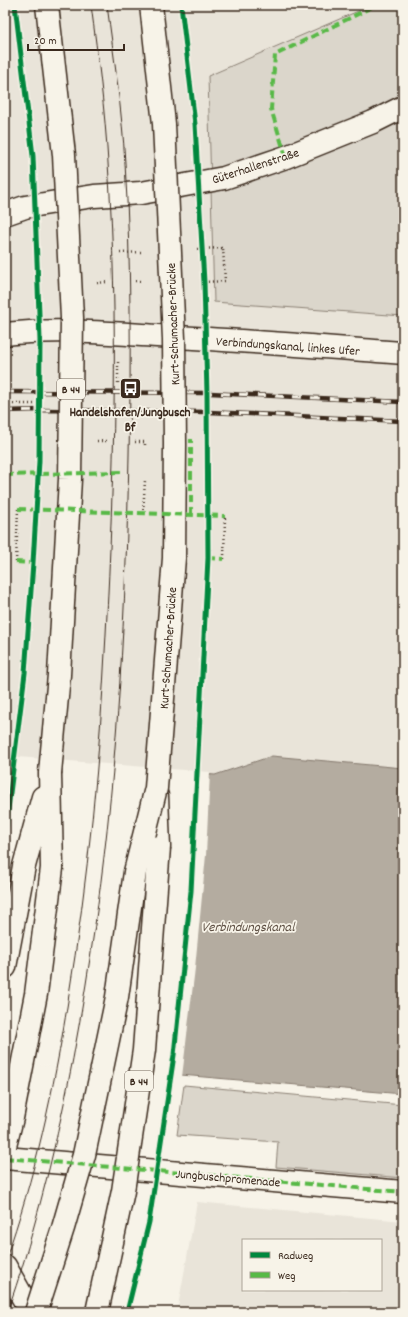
<svg xmlns="http://www.w3.org/2000/svg" width="408" height="1317" viewBox="0 0 408 1317" font-family="Dekko,sans-serif">
<style>
.built{fill:#e9e4d9;fill-rule:evenodd}
.green{fill:#dbd6cb;stroke:#8b8074}
.water{fill:#b4aca0;stroke:#84786c}
.pier{fill:#f7f3e8}
.lines{fill:none;stroke-linecap:round;stroke-linejoin:round}
.pedestrian-casing{stroke:#3b2a1e;stroke-width:25}
.minor-casing{stroke:#3b2a1e;stroke-width:25}
.trunk-casing{stroke:#3b2a1e;stroke-width:25}
.path{stroke:#3b2a1e;stroke-width:2.5;stroke-dasharray:1 3;stroke-linecap:butt}
.pedestrian{stroke:#f7f3e8;stroke-width:22}
.minor{stroke:#f7f3e8;stroke-width:22}
.trunk{stroke:#f7f3e8;stroke-width:22}
.tram{stroke:#3b2a1e;stroke-width:1}
.rail-casing{stroke:#3b2a1e;stroke-width:4.5}
.rail{stroke:#f7f3e8;stroke-width:3;stroke-dasharray:9;stroke-linecap:butt}
.trunk-bridge-casing{stroke:#3b2a1e;stroke-width:25;stroke-linecap:butt}
.path-bridge{stroke:#3b2a1e;stroke-width:2.5;stroke-dasharray:1 3;stroke-linecap:butt}
.trunk-bridge{stroke:#f7f3e8;stroke-width:22}
.quiet{stroke:#58b947;stroke-width:4;stroke-dasharray:8 4;stroke-linecap:butt}
.cycleway-casing{stroke:#f7f3e8;stroke-width:8}
.cycleway{stroke:#00873e;stroke-width:5}
.labels{text-anchor:middle;stroke-width:3.5;stroke-linejoin:round;paint-order:stroke}
.shield{fill:#f7f3e8;stroke:#73665b;stroke-width:1}
.shield-label{font-size:12px;font-weight:bold;fill:#3b2a1e}
.street-label{font-size:13px;fill:#3b2a1e;stroke:#f7f3e8}
.poi-label{font-size:13px;font-weight:bold;fill:#3b2a1e;stroke:#f7f3e8}
.water-label{font-size:14px;font-style:italic;fill:#5f5145;stroke:#f7f3e8}
</style>
<rect width="100%" height="100%" fill="#f7f3e8"/>
<filter id="ink" filterUnits="userSpaceOnUse"><feTurbulence type="fractalNoise" baseFrequency=".025" numOctaves="2"/><feDisplacementMap in="SourceGraphic" scale="8" xChannelSelector="R" yChannelSelector="G"/><feConvolveMatrix kernelMatrix="1 2 1 2 8 2 1 2 1" color-interpolation-filters="sRGB"/></filter>
<g filter="url(#ink)">
<g class="built">
<path d="M 5,5 L 403,5 L 403,768 L 272,756 L 215,775 L 5,758 Z"/>
<path d="M 197,1202 L 403,1221 L 403,1312 L 177,1312 ZM 243,1240 L 381,1240 L 381,1290 L 243,1290 Z"/>
</g>
<g class="green">
<path d="M 372,5 L 403,5 L 403,316 L 214,302 L 208,76 Z"/>
<path d="M 184,1085 L 403,1105 L 403,1178 L 276,1167 L 278,1142 L 177,1135 Z"/>
</g>
<path class="water" d="M 272,756 L 403,768 L 403,1094 L 5,1060 L 5,758 L 215,775 Z"/>
<path class="pier" d="M 5,756 L 210,772 L 206,855 L 195,968 L 182,1077 L 5,1062 Z"/>
<g class="lines">
<defs>
<path id="pedestrian" d="M 5,1158 L 403,1192"/>
<g id="minor">
<path d="M 5,214 L 25,207 L 94,196 L 141,193 L 224,178 L 286,157 L 373,122 L 403,107"/>
<path d="M 5,334 C 55,328 107,333 157,336 C 239,340 321,347 403,353"/>
<path d="M 5,1266 L 31,1312"/>
</g>
<g id="trunk">
<path d="M 157,796 L 159,847"/>
<path d="M 5,967 L 24,866 L 43,797"/>
<path d="M 5,1146 L 12,1118 L 36,994 L 52,868 L 50,773"/>
</g>
</defs>
<use href="#pedestrian" class="pedestrian-casing"/>
<use href="#minor" class="minor-casing"/>
<use href="#trunk" class="trunk-casing"/>
<g class="path">
<path d="M 135,281 L 143,281"/>
<path d="M 204,282 L 225,281 L 223,248"/>
<path d="M 97,283 L 107,282"/>
<path d="M 118,362 L 118,384"/>
<path d="M 5,404 L 43,404"/>
<path d="M 97,441 L 106,441"/>
<path d="M 135,442 L 145,442 L 145,445"/>
<path d="M 143,514 L 145,480"/>
<path d="M 224,559 L 225,516"/>
<path d="M 16,562 L 18,509"/>
</g>
<use href="#pedestrian" class="pedestrian"/>
<use href="#minor" class="minor"/>
<use href="#trunk" class="trunk"/>
<g class="tram">
<path d="M 5,1261 C 35,1177 54,1089 68,1001 C 88,879 100,757 106,634 C 114,478 119,320 108,163 C 105,110 98,58 91,5"/>
<path d="M 7,1312 C 20,1277 30,1241 40,1204 C 66,1108 83,1010 97,911 C 118,760 126,608 129,455 C 131,358 131,260 125,163 C 122,110 114,58 107,5"/>
</g>
<defs>
<g id="rail">
<path d="M 5,392 L 210,393 L 403,402"/>
<path d="M 5,411 L 41,410 L 209,412 L 403,421"/>
</g>
</defs>
<use href="#rail" class="rail-casing"/>
<use href="#rail" class="rail"/>
<defs>
<g id="trunk-bridge">
<path d="M 47,5 L 64,155 L 72,318 L 70,479 L 59,675 L 50,773"/>
<path d="M 36,1312 L 63,1228 L 84,1155 L 117,997 L 135,872 L 156,788 L 174,558 L 175,444 L 174,339 L 164,124 L 151,5"/>
<path d="M 97,1312 L 123,1191 L 144,1050 L 159,847"/>
</g>
</defs>
<use href="#trunk-bridge" class="trunk-bridge-casing"/>
<g class="path-bridge">
<path d="M 197,249 L 223,248"/>
<path d="M 120,253 L 142,252"/>
</g>
<use href="#trunk-bridge" class="trunk-bridge"/>
<g class="quiet">
<path d="M 286,157 L 271,109 L 275,55 L 376,5"/>
<path d="M 5,475 L 121,472"/>
<path d="M 18,509 L 225,516"/>
<path d="M 191,515 L 191,439"/>
<path d="M 208,558 L 224,559"/>
<path d="M 16,562 L 33,563"/>
<path d="M 5,1158 L 403,1192"/>
</g>
<defs>
<g id="cycleway">
<path d="M 5,833 L 25,673 L 33,563 L 39,461 L 40,340 L 33,156 L 15,5"/>
<path d="M 127,1312 L 149,1222 L 174,1055 L 191,891 L 208,558 L 207,394 L 204,282 L 195,124 L 181,5"/>
</g>
</defs>
<use href="#cycleway" class="cycleway-casing"/>
<use href="#cycleway" class="cycleway"/>
</g>
</g>
<defs>
<symbol id="bus-square" viewBox="-11 -11 22 22"><rect x="-9" y="-9" width="18" height="18" rx="4" fill="#3b2a1e" stroke="#f7f3e8"/><path d="M-5-6H5V4H4V6H2V4H-2V6H-4V4H-5ZM-3.5-4V0h7V-4ZM-3.5 1.2v1.5H-2V1.2ZM2 1.2v1.5H3.5V1.2Z" fill="#fff"/></symbol>
</defs>
<g fill-rule="evenodd">
<use href="#bus-square" x="118" y="376" width="25" height="25"/>
</g>
<g class="labels">
<g class="shield">
<rect x="57" y="379" width="28" height="20" rx="3"/>
<rect x="125" y="1071" width="28" height="20" rx="3"/>
</g>
<g class="shield-label">
<text x="71" y="393">B 44</text>
<text x="139" y="1085">B 44</text>
</g>
<g class="street-label">
<text transform="translate(255 165) rotate(-18)" y="5">Güterhallenstraße</text>
<text transform="translate(172 324) rotate(-92)" y="5">Kurt-Schumacher-Brücke</text>
<text transform="translate(288 345) rotate(4)" y="5">Verbindungskanal, linkes Ufer</text>
<text transform="translate(167 648) rotate(-86)" y="5">Kurt-Schumacher-Brücke</text>
<text transform="translate(228 1177) rotate(5)" y="5">Jungbuschpromenade</text>
</g>
<g class="poi-label">
<text x="130" y="416">Handelshafen/Jungbusch<tspan x="130" dy="15">Bf</tspan></text>
</g>
<g class="water-label">
<text x="248" y="931">Verbindungskanal</text>
</g>
</g>
<rect width="408" height="1317" fill="none" stroke="#f7f3e8" stroke-width="20"/>
<rect x="10" y="10" width="388" height="1297" fill="none" stroke="#3b2a1e" stroke-width="1.5" filter="url(#ink)"/>
<rect x="242" y="1239" width="140" height="52" fill="#f7f3e8" stroke="#aca397"/>
<rect x="250" y="1252" width="20" height="6" fill="#00873e" stroke="#aca397"/>
<text x="278" y="1259" font-size="12" fill="#3b2a1e">Radweg</text>
<rect x="250" y="1272" width="20" height="6" fill="#58b947" stroke="#aca397"/>
<text x="278" y="1279" font-size="12" fill="#3b2a1e">Weg</text>
<path d="M28 44v6h96v-6" fill="none" stroke="#3b2a1e" stroke-width="2"/>
<text x="34" y="44" font-size="12" fill="#3b2a1e" stroke="#f7f3e8" stroke-width="3" paint-order="stroke">20 m</text>
</svg>
